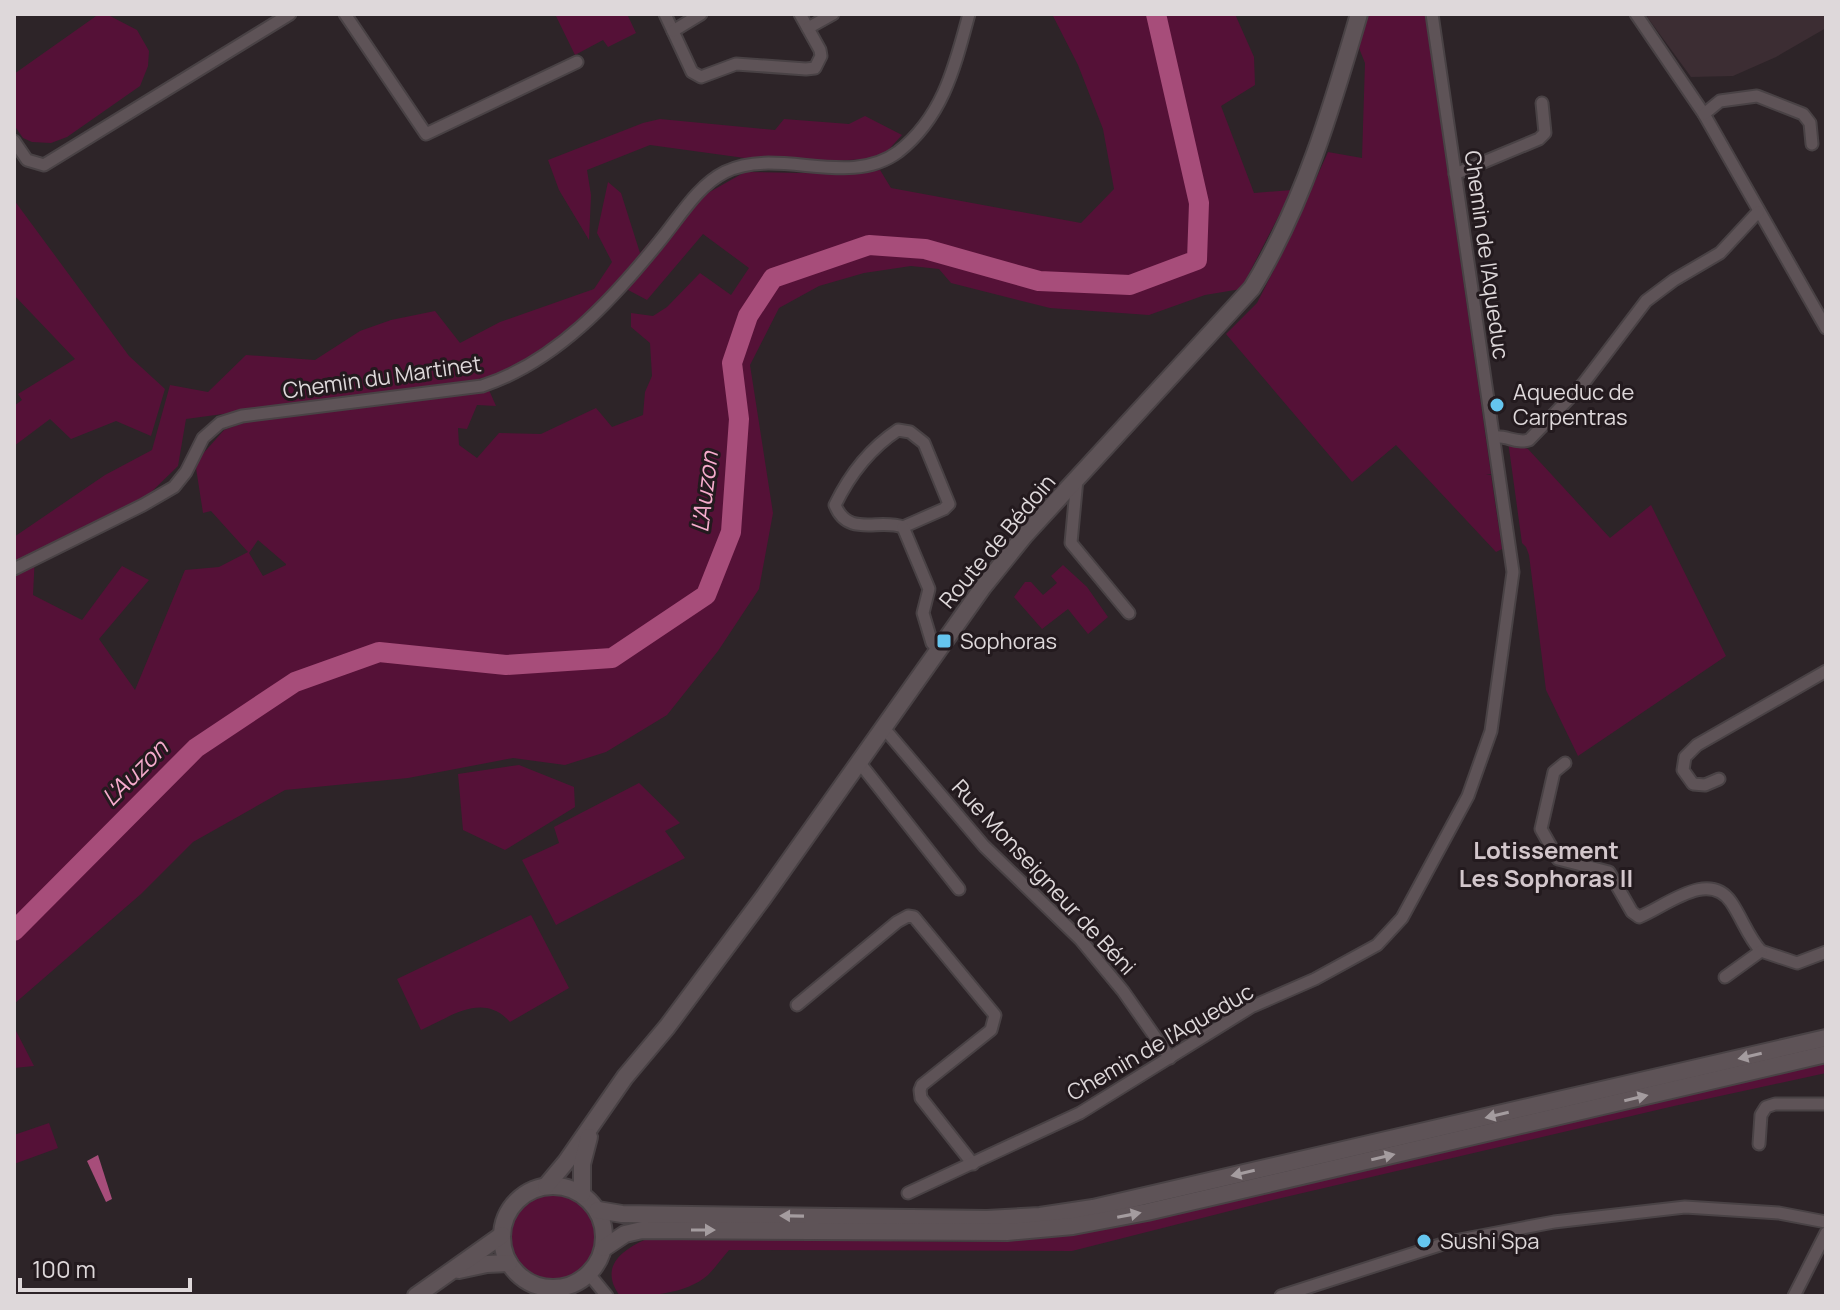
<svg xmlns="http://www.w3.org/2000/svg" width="1840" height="1310" viewBox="0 0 1840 1310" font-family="Manrope,sans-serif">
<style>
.built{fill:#3c2d33}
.green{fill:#551137;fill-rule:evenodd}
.water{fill:#a74d7a}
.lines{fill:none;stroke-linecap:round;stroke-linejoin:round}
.river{stroke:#a74d7a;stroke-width:20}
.street-casing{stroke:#494245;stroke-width:15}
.secondary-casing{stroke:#494245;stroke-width:20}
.street{stroke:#5e5357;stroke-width:11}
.secondary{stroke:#5e5357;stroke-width:16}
.oneway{fill:#a49c9f}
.poi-dot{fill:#65c5ee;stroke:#231a1e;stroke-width:3}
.labels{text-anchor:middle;stroke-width:6;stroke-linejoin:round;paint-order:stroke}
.street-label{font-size:22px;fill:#ded8da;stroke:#231a1e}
.poi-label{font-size:22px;fill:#ded8da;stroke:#231a1e;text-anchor:start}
.water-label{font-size:24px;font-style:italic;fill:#f5abcc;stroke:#231a1e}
.neighbourhood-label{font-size:24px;font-weight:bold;fill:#d2c6cb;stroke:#231a1e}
</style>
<rect width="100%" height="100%" fill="#2d2428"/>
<path class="built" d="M 1645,14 L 1826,14 L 1826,28 L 1776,57 L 1733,76 L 1691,77 Z"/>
<g class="green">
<path d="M 99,14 L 111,14 L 110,16 L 137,30 L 149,51 L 148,66 L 140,86 L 67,137 L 51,143 L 32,142 L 23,138 L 14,125 L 14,74 Z"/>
<path d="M 555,14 L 627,14 L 636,33 L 608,47 L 603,40 L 575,55 Z"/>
<path d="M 1052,14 L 1235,14 L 1254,57 L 1255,85 L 1221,106 L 1254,193 L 1292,190 L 1241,289 L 1205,295 L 1149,315 L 1050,308 L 951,283 L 939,269 L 911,266 L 864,273 L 819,286 L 779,308 L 750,365 L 773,513 L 759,589 L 718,651 L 667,715 L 606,752 L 565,765 L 513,758 L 408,778 L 285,790 L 193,842 L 141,894 L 14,1004 L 14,537 L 105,475 L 152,450 L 170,385 L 208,392 L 246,355 L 315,360 L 360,331 L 391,320 L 435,311 L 460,343 L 500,322 L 594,289 L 612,262 L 597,233 L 608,182 L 621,193 L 640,253 L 676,211 L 745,172 L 855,174 L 880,170 L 891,188 L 1081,223 L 1114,189 L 1103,129 L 1078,65 ZM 703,234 L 749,268 L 731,295 L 700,273 L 667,307 L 653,316 L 631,313 L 631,327 L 650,343 L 652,376 L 645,392 L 643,415 L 612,427 L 596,408 L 541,434 L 499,433 L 477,458 L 459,445 L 458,428 L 467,429 L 477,405 L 496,406 L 489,390 L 249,421 L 224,430 L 200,457 L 196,468 L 203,513 L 211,511 L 248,552 L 219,567 L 185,570 L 135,690 L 99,639 L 149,580 L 122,566 L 82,620 L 33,595 L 35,554 L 143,500 L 178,466 L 186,419 L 473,380 C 484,377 508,374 516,370 C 551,351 588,312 615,283 L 647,300 ZM 258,540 L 286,564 L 286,565 L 263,576 L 249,553 Z"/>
<path d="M 1368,14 L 1425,14 L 1491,474 L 1486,475 L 1491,475 L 1502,549 L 1496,552 L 1396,445 L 1352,482 L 1226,334 L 1257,303 L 1284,250 L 1328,152 L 1362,158 L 1365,63 L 1359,48 Z"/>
<path d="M 865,116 L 902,135 L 881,158 L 832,161 L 766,157 L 752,159 L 650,145 L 587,170 L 591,195 L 589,240 L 559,190 L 548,160 L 643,123 L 660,119 L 775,130 L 784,119 L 849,124 Z"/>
<path d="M 14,200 L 129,356 L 165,389 L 151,436 L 116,421 L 71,439 L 50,419 L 14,446 L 14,406 L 22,400 L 18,394 L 75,359 L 14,295 Z"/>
<path d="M 1508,441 L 1528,449 L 1610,538 L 1651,505 L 1726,656 L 1578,756 L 1546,690 L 1529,555 L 1526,547 L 1522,543 Z"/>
<path d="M 1063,565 L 1087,587 L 1108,617 L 1088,634 L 1068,609 L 1042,629 L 1014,597 L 1025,582 L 1031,582 L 1043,595 L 1057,583 L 1051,576 Z"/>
<path d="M 519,765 L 574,787 L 575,807 L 505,850 L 463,830 L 458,774 Z"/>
<path d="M 639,783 L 680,823 L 665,831 L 685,858 L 556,925 L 522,860 L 559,843 L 554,827 Z"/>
<path d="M 531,915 L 569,988 L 510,1022 C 483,992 452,1016 421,1030 L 397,979 Z"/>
<path d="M 14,1027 L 34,1066 L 14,1068 Z"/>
<path d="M 1826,1060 L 1826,1073 L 1674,1106 L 1277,1199 L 1072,1251 L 729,1250 C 722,1258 715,1268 708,1275 C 685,1295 648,1296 620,1296 C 598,1266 623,1249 649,1238 L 972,1242 L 1079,1234 Z"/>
<path d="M 49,1123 L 58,1148 L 14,1164 L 14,1135 Z"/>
<circle cx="554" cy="1237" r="43"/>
</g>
<path class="water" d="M 98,1155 L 112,1199 L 106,1202 L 87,1161 Z"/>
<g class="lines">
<path class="river" d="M 14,931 L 196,748 L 295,682 L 379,652 L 506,665 L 612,658 L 706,595 L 731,532 L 739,419 L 732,363 L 748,316 L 773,278 L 869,245 L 925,249 L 1039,281 L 1130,285 L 1197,260 L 1199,203 L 1156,14"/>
<defs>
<g id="street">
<path d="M 345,14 L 426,134 L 577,62"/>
<path d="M 665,14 L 692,72 L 701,77 L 736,64 L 806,69 L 815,68 L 821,56 L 820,50 L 800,14"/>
<path d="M 1636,14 L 1704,114 L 1826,328"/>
<path d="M 808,28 L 833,14"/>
<path d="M 673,31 L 701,14"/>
<path d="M 1704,114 L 1720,101 L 1757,96 L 1803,114 L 1810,123 L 1812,144"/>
<path d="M 14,141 L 27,160 L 44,165 L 290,14"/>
<path d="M 1455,174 L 1539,139 L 1545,133 L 1542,103"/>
<path d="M 898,430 L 910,432 L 924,443 L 949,504 L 944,509 L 903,527 C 879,518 848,538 835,505 C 850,474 869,449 898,430 Z"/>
<path d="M 1494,437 C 1506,435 1517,444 1529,440 L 1583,384 L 1646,301 L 1674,280 L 1720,253 L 1758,212"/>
<path d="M 1077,479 L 1071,543 L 1129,613"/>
<path d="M 903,527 L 929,589 L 923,613 L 932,643 L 938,650"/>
<path d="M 14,569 L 143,505 L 174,487 L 186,472 L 203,438 L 220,423 L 242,416 L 482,386 C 556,362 612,300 659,242 C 679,218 697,186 725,172 C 778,146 848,189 898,152 C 943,117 955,66 969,14"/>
<path d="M 883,727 L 984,846 L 1080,939 L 1123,991 L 1170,1058"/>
<path d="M 859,762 L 959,889"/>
<path d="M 1565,763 L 1554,772 L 1541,829 L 1558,859 L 1609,872 L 1632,912 L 1639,917 C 1665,907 1708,869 1731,902 C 1742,918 1748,937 1761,951 L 1797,963 L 1826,952"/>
<path d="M 1719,779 L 1705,785 L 1693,784 L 1683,770 L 1685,757 L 1697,745 L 1826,671"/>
<path d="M 1725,977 L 1761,951"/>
<path d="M 797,1005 L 897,922 L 908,916 L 914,917 L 995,1015 L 991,1030 L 922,1085 L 920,1090 L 921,1098 L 973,1164"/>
<path d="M 1759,1144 L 1761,1115 L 1766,1107 L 1775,1104 L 1826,1104"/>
<path d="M 908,1193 L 1080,1113 L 1251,1007 L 1315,979 L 1377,945 L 1402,918 L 1468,796 L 1491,731 L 1513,572 L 1432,14"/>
<path d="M 589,1274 L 607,1296"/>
<path d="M 1281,1296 L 1449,1242 L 1554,1222 L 1685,1207 L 1779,1213 L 1826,1222"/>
<path d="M 1794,1296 L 1826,1233"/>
</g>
<g id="secondary">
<circle cx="553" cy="1237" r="51"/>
<path d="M 546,1186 L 566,1162 L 625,1077 L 667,1027 L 763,898 L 983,587 L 1025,535 L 1252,288 C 1303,205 1332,107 1359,14"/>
<path d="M 582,1194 L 582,1164 L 589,1137"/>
<path d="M 598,1210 L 622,1214 L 987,1219 L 1040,1216 L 1093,1208 L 1826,1038"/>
<path d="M 604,1248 L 625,1234 L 642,1230 L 1007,1232 L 1073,1226 L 1147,1212 L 1826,1054"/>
<path d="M 459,1270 L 487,1264 L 509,1263"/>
<path d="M 416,1296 L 502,1235"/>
</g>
</defs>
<use href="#street" class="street-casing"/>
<use href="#secondary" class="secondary-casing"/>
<use href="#street" class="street"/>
<use href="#secondary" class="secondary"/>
</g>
<defs><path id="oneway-solid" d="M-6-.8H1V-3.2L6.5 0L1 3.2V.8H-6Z" transform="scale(2)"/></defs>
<g class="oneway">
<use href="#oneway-solid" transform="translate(1750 1056) rotate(167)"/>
<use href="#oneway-solid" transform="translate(1636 1098) rotate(-13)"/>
<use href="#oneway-solid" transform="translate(1497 1115) rotate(167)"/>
<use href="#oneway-solid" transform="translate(1383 1157) rotate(-13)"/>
<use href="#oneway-solid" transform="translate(1243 1173) rotate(167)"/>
<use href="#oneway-solid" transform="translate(1129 1215) rotate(-11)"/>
<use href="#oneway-solid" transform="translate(792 1216) rotate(-179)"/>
<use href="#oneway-solid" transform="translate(703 1230)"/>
</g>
<g class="poi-dot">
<circle cx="1497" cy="405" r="8"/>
<rect x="936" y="633" width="16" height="16" rx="4"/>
<circle cx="1424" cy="1241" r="8"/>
</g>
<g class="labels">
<g class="street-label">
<text transform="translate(1487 255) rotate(82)" y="8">Chemin de l'Aqueduc</text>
<text transform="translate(382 377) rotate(-8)" y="8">Chemin du Martinet</text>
<text transform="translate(997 541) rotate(-50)" y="8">Route de Bédoin</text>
<text transform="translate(1044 877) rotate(47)" y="8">Rue Monseigneur de Béni</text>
<text transform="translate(1160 1042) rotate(-30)" y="8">Chemin de l'Aqueduc</text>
</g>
<g class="poi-label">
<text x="1513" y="400">Aqueduc de<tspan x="1513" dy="25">Carpentras</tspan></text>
<text x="960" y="649">Sophoras</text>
<text x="1440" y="1249">Sushi Spa</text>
</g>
<g class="water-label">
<text transform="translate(705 492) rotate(-83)" y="8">L'Auzon</text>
<text transform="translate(135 773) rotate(-45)" y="8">L'Auzon</text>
</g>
<g class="neighbourhood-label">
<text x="1546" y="859">Lotissement<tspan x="1546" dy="28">Les Sophoras II</tspan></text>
</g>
</g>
<rect width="1840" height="1310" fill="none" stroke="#ded8da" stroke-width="32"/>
<path d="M20 1278v12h170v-12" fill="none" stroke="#ded8da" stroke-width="4"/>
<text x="32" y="1278" font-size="24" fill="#ded8da" stroke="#231a1e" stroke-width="6" paint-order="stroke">100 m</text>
</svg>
